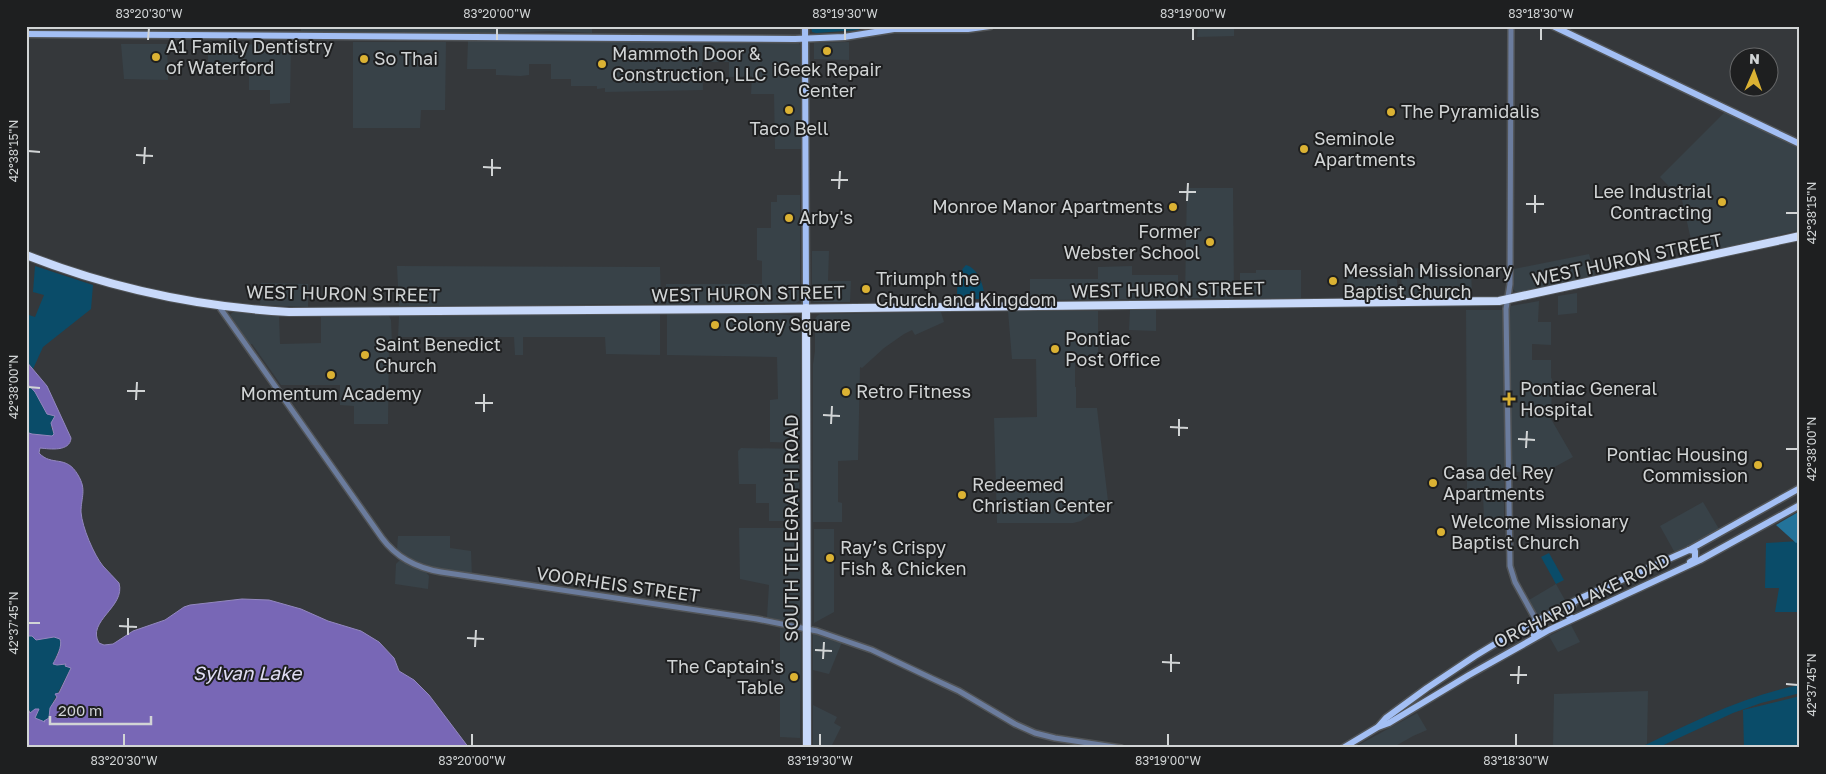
<svg xmlns="http://www.w3.org/2000/svg" width="1826" height="774" viewBox="0 0 1826 774" font-family="'Golos Text',sans-serif">
<style>
.built{fill:#384248}
.green{fill:#0a4c69}
.forest{fill:#23739a}
.water{fill:#7867b6;stroke:#9388bf}
.lines{fill:none;stroke-linecap:round;stroke-linejoin:round}
.minor-casing{stroke:#515457;stroke-width:8}
.major-casing{stroke:#515457;stroke-width:9}
.highway-casing{stroke:#515457;stroke-width:10}
.minor{stroke:#6b7c9d;stroke-width:5}
.major{stroke:#a3bff4;stroke-width:6}
.highway{stroke:#c8d9fa;stroke-width:8}
.ticks{fill:none;stroke:#d1d4d5;stroke-width:2}
.poi-dot{fill:#dbb233;stroke:#1e1f20;stroke-width:2}
.labels{text-anchor:middle;stroke-width:4;stroke-linejoin:round;paint-order:stroke}
.poi-label{font-size:18px;fill:#d1d4d5;stroke:#1e1f20;text-anchor:start}
.street-label{font-size:18px;fill:#d1d4d5;stroke:#1e1f20}
.water-label{font-size:19px;font-style:italic;fill:#e0ddf3;stroke:#1e1f20}
.neatline{fill:none;stroke:#d1d4d5;stroke-width:2}
.ticks-label{font-size:12px;text-anchor:middle;fill:#d1d4d5}
</style>
<rect width="100%" height="100%" fill="#35383b"/>
<g class="built">
<path d="M 301,26 L 592,26 L 592,33 L 551,31 L 504,33 L 301,31 Z"/>
<path d="M 1198,26 L 1234,26 L 1234,36 L 1197,37 Z"/>
<path d="M 468,41 L 798,42 L 800,45 L 801,149 L 775,149 L 774,94 L 751,94 L 752,76 L 729,77 L 729,62 L 702,62 L 703,90 L 605,92 L 605,88 L 597,89 L 597,86 L 571,86 L 571,79 L 551,79 L 551,64 L 529,64 L 529,75 L 521,76 L 496,75 L 496,69 L 467,69 Z"/>
<path d="M 353,42 L 446,42 L 445,110 L 421,110 L 420,128 L 353,128 Z"/>
<path d="M 849,42 L 849,60 L 814,59 L 814,43 Z"/>
<path d="M 121,44 L 167,44 L 168,80 L 124,79 Z"/>
<path d="M 208,44 L 291,45 L 290,103 L 270,104 L 270,90 L 249,90 L 249,64 L 208,64 Z"/>
<path d="M 1725,112 L 1800,148 L 1800,230 L 1696,255 L 1694,253 L 1682,200 L 1660,177 Z"/>
<path d="M 1187,188 L 1233,188 L 1234,296 L 1233,299 L 1185,298 Z"/>
<path d="M 777,195 L 800,195 L 800,296 L 799,301 L 796,303 L 666,305 L 666,284 L 762,284 L 762,261 L 757,260 L 757,228 L 771,228 L 771,202 L 777,202 Z"/>
<path d="M 812,251 L 829,251 L 828,281 L 851,281 L 850,302 L 814,302 L 812,300 Z"/>
<path d="M 1589,254 L 1595,275 L 1517,293 L 1513,289 L 1514,269 Z"/>
<path d="M 397,266 L 660,267 L 661,303 L 659,304 L 399,306 Z"/>
<path d="M 1132,266 L 1132,275 L 1178,275 L 1178,299 L 1037,300 L 1030,299 L 1030,279 L 1098,279 L 1098,267 Z"/>
<path d="M 1401,268 L 1471,269 L 1472,297 L 1402,297 Z"/>
<rect x="1347" y="269" width="50" height="28"/>
<path d="M 1256,270 L 1301,270 L 1301,298 L 1240,299 L 1240,273 L 1256,273 Z"/>
<path d="M 261,283 L 308,284 L 308,307 L 260,305 Z"/>
<path d="M 1577,293 L 1577,313 L 1558,315 L 1558,296 Z"/>
<path d="M 1539,301 L 1538,322 L 1551,322 L 1551,345 L 1532,344 L 1532,360 L 1551,360 L 1551,378 L 1552,379 L 1551,419 L 1573,457 L 1536,477 L 1533,472 L 1504,472 L 1504,520 L 1484,519 L 1483,494 L 1467,493 L 1466,310 L 1503,310 L 1503,377 L 1510,378 L 1510,309 L 1511,306 Z"/>
<path d="M 1130,310 L 1156,310 L 1156,331 L 1129,330 Z"/>
<path d="M 234,311 L 279,315 L 280,344 L 321,343 L 321,317 L 389,316 L 391,320 L 392,343 L 389,344 L 388,424 L 354,424 L 354,406 L 340,405 L 340,385 L 281,385 L 252,344 L 249,344 L 230,315 Z"/>
<path d="M 1008,311 L 1098,311 L 1098,356 L 1075,356 L 1075,387 L 1076,387 L 1076,408 L 1097,408 L 1108,501 L 1101,504 L 1093,513 L 1081,521 L 1073,523 L 997,523 L 994,418 L 1037,417 L 1036,359 L 1012,359 Z"/>
<path d="M 941,312 L 944,322 L 915,335 L 912,330 L 904,334 L 884,348 L 862,368 L 860,367 L 858,460 L 838,461 L 838,502 L 842,503 L 842,522 L 813,522 L 813,364 L 815,351 L 815,319 L 817,316 L 820,314 Z"/>
<path d="M 660,314 L 660,355 L 606,354 L 605,337 L 523,337 L 523,355 L 515,355 L 514,337 L 398,337 L 399,316 Z"/>
<path d="M 667,314 L 778,314 L 798,316 L 801,323 L 800,443 L 770,442 L 770,400 L 778,399 L 777,357 L 667,355 Z"/>
<path d="M 741,448 L 799,449 L 799,521 L 769,521 L 769,503 L 756,503 L 756,484 L 739,484 L 738,451 Z"/>
<path d="M 1703,502 L 1719,529 L 1675,553 L 1660,526 Z"/>
<path d="M 739,528 L 800,528 L 801,592 L 799,622 L 796,624 L 767,617 L 769,585 L 740,579 Z"/>
<path d="M 814,529 L 834,529 L 834,612 L 814,623 Z"/>
<path d="M 398,536 L 450,536 L 450,548 L 471,551 L 472,576 L 439,570 L 419,565 L 397,549 Z"/>
<path d="M 401,559 L 426,572 L 429,576 L 428,589 L 395,584 L 396,564 Z"/>
<path d="M 1556,584 L 1566,602 L 1554,606 L 1539,614 L 1535,613 L 1529,600 Z"/>
<path d="M 1571,625 L 1580,642 L 1558,652 L 1549,636 Z"/>
<path d="M 780,628 L 792,629 L 801,633 L 800,738 L 780,737 Z"/>
<path d="M 815,633 L 842,642 L 829,674 L 813,670 L 813,634 Z"/>
<path d="M 1648,691 L 1647,744 L 1639,748 L 1553,748 L 1554,694 Z"/>
<path d="M 813,705 L 837,717 L 834,723 L 841,727 L 831,747 L 833,748 L 813,748 Z"/>
<path d="M 1417,713 L 1427,730 L 1413,736 L 1392,748 L 1353,748 Z"/>
</g>
<g class="green">
<path d="M 811,26 L 861,26 L 859,30 L 816,33 L 812,32 Z"/>
<path d="M 966,265 C 978,268 985,287 984,299 L 957,299 C 957,287 957,273 966,265 Z"/>
<path d="M 35,266 L 93,285 L 91,309 L 43,347 L 33,369 L 26,361 L 26,314 L 35,317 L 44,295 L 33,292 Z"/>
<path d="M 26,382 L 35,392 L 47,414 L 55,416 L 51,427 L 54,434 L 52,436 L 32,434 L 26,432 Z"/>
<path d="M 1800,541 L 1800,596 L 1798,597 L 1800,612 L 1775,612 L 1779,588 L 1765,588 L 1766,543 Z"/>
<path d="M 1549,553 L 1564,580 L 1556,584 L 1541,557 Z"/>
<path d="M 26,636 L 32,636 L 36,640 L 54,637 L 60,639 C 63,647 56,654 54,662 L 57,665 L 66,664 L 65,666 L 71,668 L 53,702 L 49,717 L 44,723 L 35,719 L 38,711 L 35,710 L 31,713 L 26,705 Z"/>
<path d="M 1800,685 L 1800,693 L 1761,703 L 1733,713 L 1657,748 L 1639,748 C 1691,723 1743,696 1800,685 Z"/>
<path d="M 1800,696 L 1800,748 L 1744,748 L 1743,710 Z"/>
</g>
<path class="forest" d="M 1800,511 L 1800,541 L 1796,543 L 1776,525 Z"/>
<path class="water" d="M 26,361 L 47,386 L 71,438 C 70,452 50,449 40,448 L 39,453 C 52,467 66,454 78,475 C 87,490 81,497 81,512 C 82,527 94,555 103,566 C 108,572 114,577 119,583 C 126,607 86,621 99,643 L 104,645 L 113,644 L 133,631 L 165,620 L 184,607 L 190,605 L 242,599 L 269,600 L 301,609 L 328,621 L 361,631 L 379,642 L 394,658 L 399,671 L 414,680 L 429,695 L 469,748 L 26,748 L 26,705 L 30,713 L 35,709 L 39,709 L 35,718 L 45,722 L 44,721 L 49,718 L 50,708 L 57,697 L 55,694 L 59,693 L 71,668 L 65,666 L 66,664 L 57,665 L 53,664 C 56,658 63,646 60,639 L 54,637 L 36,640 L 32,636 L 26,636 L 26,432 L 32,434 L 52,436 L 54,434 L 51,423 L 55,416 L 47,414 L 35,392 L 26,382 Z"/>
<g class="lines">
<defs>
<g id="minor">
<path d="M 1511,26 L 1510,284 L 1506,309 L 1510,566 L 1515,582 L 1536,620"/>
<path d="M 218,305 L 382,538 C 396,557 417,568 441,572 L 757,619 L 817,631 L 872,650 L 931,678 L 959,691 L 1015,724 L 1035,733 L 1055,738 L 1121,748"/>
</g>
<g id="major">
<path d="M 805,26 L 806,308"/>
<path d="M 1553,26 L 1800,144"/>
<path d="M 26,34 L 795,39 L 844,37 L 894,29 L 968,29 L 990,26"/>
<path d="M 1689,550 L 1695,551 L 1695,559 L 1690,562"/>
<path d="M 1572,618 L 1567,615 C 1566,610 1568,607 1573,605"/>
<path d="M 1534,635 L 1539,629 L 1539,622 L 1536,620"/>
<path d="M 1379,726 L 1386,718 L 1427,688 L 1475,656 L 1508,636 L 1583,597 L 1689,550 L 1800,488"/>
<path d="M 1343,748 L 1378,727 L 1389,723 L 1469,675 L 1549,630 L 1700,560 L 1800,505"/>
</g>
<g id="highway">
<path d="M 26,255 C 110,288 199,307 289,312 L 755,309 L 1499,301 L 1800,236"/>
<path d="M 806,308 L 807,748"/>
</g>
</defs>
<use href="#minor" class="minor-casing"/>
<use href="#major" class="major-casing"/>
<use href="#highway" class="highway-casing"/>
<use href="#minor" class="minor"/>
<use href="#major" class="major"/>
<use href="#highway" class="highway"/>
</g>
<path class="ticks" d="M 148,40 L 149,28M 497,40 L 497,28M 845,40 L 845,28M 1193,40 L 1193,28M 1541,40 L 1541,28M 28,151 L 40,152M 136,155 L 153,156M 144,164 L 145,147M 483,167 L 501,168M 492,176 L 492,159M 831,180 L 848,180M 839,189 L 840,171M 1179,192 L 1196,192M 1187,201 L 1188,183M 1526,204 L 1544,204M 1535,213 L 1535,195M 1786,213 L 1798,213M 28,387 L 40,388M 127,391 L 145,391M 136,400 L 137,382M 475,403 L 493,403M 484,412 L 484,394M 823,415 L 840,416M 831,424 L 832,406M 1170,427 L 1188,428M 1179,436 L 1179,419M 1518,439 L 1535,440M 1526,448 L 1527,431M 1786,449 L 1798,449M 28,623 L 40,623M 119,626 L 137,627M 128,635 L 128,618M 467,638 L 484,639M 475,647 L 476,630M 815,650 L 832,651M 823,659 L 824,642M 1162,662 L 1180,663M 1171,672 L 1171,654M 1510,675 L 1527,675M 1518,684 L 1519,666M 1786,684 L 1798,685M 124,746 L 124,734M 472,746 L 472,734M 820,746 L 820,734M 1168,746 L 1168,734M 1516,746 L 1516,734"/>
<g class="poi-dot">
<circle cx="827" cy="51" r="5"/>
<circle cx="156" cy="57" r="5"/>
<circle cx="364" cy="59" r="5"/>
<circle cx="602" cy="64" r="5"/>
<circle cx="789" cy="110" r="5"/>
<circle cx="1391" cy="112" r="5"/>
<circle cx="1304" cy="149" r="5"/>
<circle cx="1722" cy="202" r="5"/>
<circle cx="1173" cy="207" r="5"/>
<circle cx="789" cy="218" r="5"/>
<circle cx="1210" cy="242" r="5"/>
<circle cx="1333" cy="281" r="5"/>
<circle cx="866" cy="289" r="5"/>
<circle cx="715" cy="325" r="5"/>
<circle cx="1055" cy="349" r="5"/>
<circle cx="365" cy="355" r="5"/>
<circle cx="331" cy="375" r="5"/>
<circle cx="846" cy="392" r="5"/>
<path d="M1506.5 391.5h5v5h5v5h-5v5h-5v-5h-5v-5h5z"/>
<circle cx="1758" cy="465" r="5"/>
<circle cx="1433" cy="483" r="5"/>
<circle cx="962" cy="495" r="5"/>
<circle cx="1441" cy="532" r="5"/>
<circle cx="830" cy="558" r="5"/>
<circle cx="794" cy="677" r="5"/>
</g>
<g class="labels">
<g class="poi-label">
<text x="166" y="53">A1 Family Dentistry<tspan x="166" dy="21">of Waterford</tspan></text>
<text x="612" y="60">Mammoth Door &amp;<tspan x="612" dy="21">Construction, LLC</tspan></text>
<text x="374" y="65">So Thai</text>
<text x="827" y="76" text-anchor="middle">iGeek Repair<tspan x="827" dy="21">Center</tspan></text>
<text x="1401" y="118">The Pyramidalis</text>
<text x="789" y="135" text-anchor="middle">Taco Bell</text>
<text x="1314" y="145">Seminole<tspan x="1314" dy="21">Apartments</tspan></text>
<text x="1712" y="198" text-anchor="end">Lee Industrial<tspan x="1712" dy="21">Contracting</tspan></text>
<text x="1163" y="213" text-anchor="end">Monroe Manor Apartments</text>
<text x="799" y="224">Arby's</text>
<text x="1200" y="238" text-anchor="end">Former<tspan x="1200" dy="21">Webster School</tspan></text>
<text x="1343" y="277">Messiah Missionary<tspan x="1343" dy="21">Baptist Church</tspan></text>
<text x="876" y="285">Triumph the<tspan x="876" dy="21">Church and Kingdom</tspan></text>
<text x="725" y="331">Colony Square</text>
<text x="1065" y="345">Pontiac<tspan x="1065" dy="21">Post Office</tspan></text>
<text x="375" y="351">Saint Benedict<tspan x="375" dy="21">Church</tspan></text>
<text x="1520" y="395">Pontiac General<tspan x="1520" dy="21">Hospital</tspan></text>
<text x="856" y="398">Retro Fitness</text>
<text x="331" y="400" text-anchor="middle">Momentum Academy</text>
<text x="1748" y="461" text-anchor="end">Pontiac Housing<tspan x="1748" dy="21">Commission</tspan></text>
<text x="1443" y="479">Casa del Rey<tspan x="1443" dy="21">Apartments</tspan></text>
<text x="972" y="491">Redeemed<tspan x="972" dy="21">Christian Center</tspan></text>
<text x="1451" y="528">Welcome Missionary<tspan x="1451" dy="21">Baptist Church</tspan></text>
<text x="840" y="554">Ray’s Crispy<tspan x="840" dy="21">Fish &amp; Chicken</tspan></text>
<text x="784" y="673" text-anchor="end">The Captain's<tspan x="784" dy="21">Table</tspan></text>
</g>
<g class="street-label">
<text transform="translate(1627 260) rotate(-12)" y="6">WEST HURON STREET</text>
<text transform="translate(1168 290) rotate(-1)" y="6">WEST HURON STREET</text>
<text transform="translate(343 294) rotate(1)" y="6">WEST HURON STREET</text>
<text transform="translate(748 294) rotate(-1)" y="6">WEST HURON STREET</text>
<text transform="translate(792 528) rotate(-90)" y="6">SOUTH TELEGRAPH ROAD</text>
<text transform="translate(618 585) rotate(8)" y="6">VOORHEIS STREET</text>
<text transform="translate(1582 601) rotate(-26)" y="6">ORCHARD LAKE ROAD</text>
</g>
<g class="water-label">
<text x="247" y="680">Sylvan Lake</text>
</g>
</g>
<rect width="1826" height="774" fill="none" stroke="#1e1f20" stroke-width="55"/>
<g transform="translate(1754 72) rotate(2)"><circle r="24" fill="#1e1f20" stroke="#666768"/>
<path d="M0-4L9 19L0 12L-9 19Z" fill="#dbb233"/>
<text y="-8" font-size="14" font-weight="bold" text-anchor="middle" fill="#d1d4d5">N</text>
</g>
<path d="M50 716v8h101v-8" fill="none" stroke="#d1d4d5" stroke-width="2.5"/>
<text x="58" y="716" font-size="15" fill="#d1d4d5" stroke="#1e1f20" stroke-width="4" paint-order="stroke">200 m</text>
<rect x="28" y="28" width="1770" height="718" class="neatline"/>
<g class="ticks-label">
<text x="149" y="18">83°20'30"W</text>
<text x="497" y="18">83°20'00"W</text>
<text x="845" y="18">83°19'30"W</text>
<text x="1193" y="18">83°19'00"W</text>
<text x="1541" y="18">83°18'30"W</text>
<text transform="translate(14 151) rotate(-90)" y="4">42°38'15"N</text>
<text transform="translate(1812 213) rotate(-90)" y="4">42°38'15"N</text>
<text transform="translate(14 387) rotate(-90)" y="4">42°38'00"N</text>
<text transform="translate(1812 449) rotate(-90)" y="4">42°38'00"N</text>
<text transform="translate(14 623) rotate(-90)" y="4">42°37'45"N</text>
<text transform="translate(1812 685) rotate(-90)" y="4">42°37'45"N</text>
<text x="124" y="765">83°20'30"W</text>
<text x="472" y="765">83°20'00"W</text>
<text x="820" y="765">83°19'30"W</text>
<text x="1168" y="765">83°19'00"W</text>
<text x="1516" y="765">83°18'30"W</text>
</g>
</svg>
